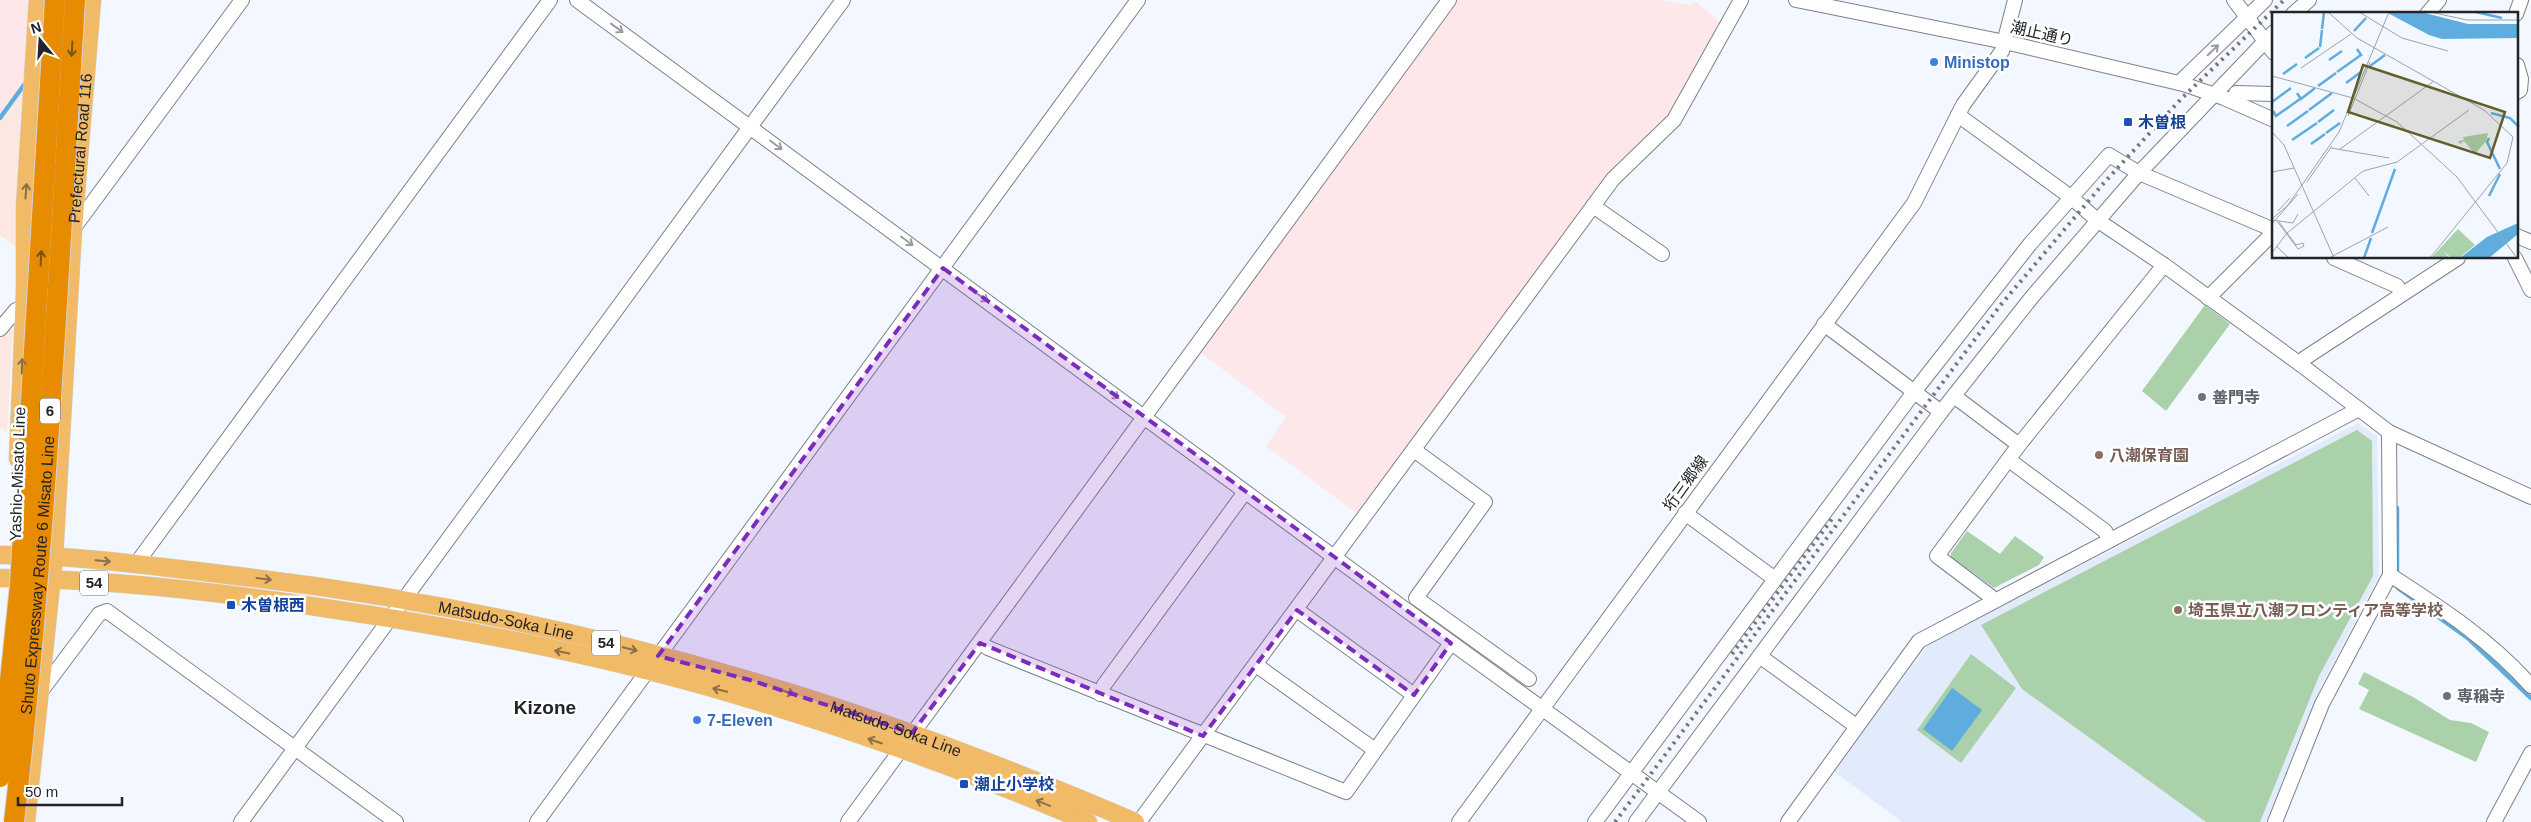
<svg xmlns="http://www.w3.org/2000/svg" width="2531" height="822" viewBox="0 0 2531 822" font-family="Helvetica,'Noto Sans JP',sans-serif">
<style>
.commercial{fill:#fce8e1}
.industrial{fill:#fde7e9}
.built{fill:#e2ebfb}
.green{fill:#aad1aa}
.water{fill:#5eadde}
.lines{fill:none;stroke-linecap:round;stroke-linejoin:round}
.stream{stroke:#5eadde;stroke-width:4.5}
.minor-casing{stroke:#7e828b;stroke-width:16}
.major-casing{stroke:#d3d3d4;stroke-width:19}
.minor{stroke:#fff;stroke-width:14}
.major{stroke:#f1ba67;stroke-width:18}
.rail{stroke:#74777c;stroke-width:4;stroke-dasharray:2.5 5;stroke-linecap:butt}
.highway-bridge-casing{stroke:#d3d3d4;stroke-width:22;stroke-linecap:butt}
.highway-bridge{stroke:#e78c01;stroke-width:20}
.oneway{stroke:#9c9c9e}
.oneway2{stroke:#7b5316}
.oneway3{stroke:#8a6f47}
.marked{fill:#7b2cbf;fill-opacity:0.2;stroke:#7b2cbf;stroke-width:4;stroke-dasharray:10 6;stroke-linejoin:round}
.shop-dot{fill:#3f7fe0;stroke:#fff;stroke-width:2}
.transit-dot{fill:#1a4fb4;stroke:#fff;stroke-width:2}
.worship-dot{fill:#6b7280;stroke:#fff;stroke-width:2}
.education-dot{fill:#8d6e63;stroke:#fff;stroke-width:2}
.labels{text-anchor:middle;stroke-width:5;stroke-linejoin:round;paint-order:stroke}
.shield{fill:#fff;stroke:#646668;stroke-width:1}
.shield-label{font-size:15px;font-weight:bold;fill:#222427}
.street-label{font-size:16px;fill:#222427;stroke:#fff}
.shop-label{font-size:16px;font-weight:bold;fill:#366cbe;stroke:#fff;text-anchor:start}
.transit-label{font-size:16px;font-weight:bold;fill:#164399;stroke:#fff;text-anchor:start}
.worship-label{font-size:16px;font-weight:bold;fill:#5b616d;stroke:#fff;text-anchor:start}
.education-label{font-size:16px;font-weight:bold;fill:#785e54;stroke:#fff;text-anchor:start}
.quarter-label{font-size:19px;font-weight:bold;fill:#222427;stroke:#fff}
.inset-river{fill:none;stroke:#5eadde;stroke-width:2.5}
.inset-road{fill:none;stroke:#9fa3a9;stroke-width:1}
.view{fill:#625f2b;fill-opacity:0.15;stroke:#625f2b;stroke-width:2.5}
.inset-edge{fill:none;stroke:#222427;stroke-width:2.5}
</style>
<rect width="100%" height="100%" fill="#f3f7ff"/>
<g class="commercial">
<path d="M 27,85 L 17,248 L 0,235 L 0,121 Z"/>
<path d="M 7,330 L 13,330 L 7,433 L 0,427 L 0,340 Z"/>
</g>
<g class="industrial">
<path d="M 0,0 L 32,0 L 27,78 L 0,115 Z"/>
<path d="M 1456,0 L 1663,0 L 1688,5 L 1696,2 L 1723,25 L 1669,120 L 1606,176 L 1359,515 L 1266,446 L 1286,417 L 1201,353 Z"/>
</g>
<path class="built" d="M 2358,423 L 2377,436 L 2379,576 L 2321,686 L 2266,822 L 1902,822 L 1832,770 L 1929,644 Z"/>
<g class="green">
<path d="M 2205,305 L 2230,324 L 2166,411 L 2142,391 Z"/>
<path d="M 2357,430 L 2372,441 L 2373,576 L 2319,676 L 2260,822 L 2206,822 L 2022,689 L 1981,625 Z"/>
<path d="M 1967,531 L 2000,554 L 2015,536 L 2044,557 L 2039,565 L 1994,588 L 1951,557 L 1951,553 Z"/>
<path d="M 1971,654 L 2016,688 L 1961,763 L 1917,730 Z"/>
<path d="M 2364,672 L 2413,697 L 2450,720 L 2471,723 L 2489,732 L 2476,762 L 2359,709 L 2369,690 L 2358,684 Z"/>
</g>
<path class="water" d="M 1952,688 L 1982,710 L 1952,751 L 1923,729 Z"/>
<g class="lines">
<g class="stream">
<path d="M 0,118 L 24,85"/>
<path d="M 2397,508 L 2397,577"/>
<path d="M 2397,584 L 2398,588 L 2469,639 L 2531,698"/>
</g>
<defs>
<g id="minor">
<path d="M 577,0 L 1406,610 L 1699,822"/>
<path d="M 1796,0 L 2005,42 L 2183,84 L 2224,98 L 2274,120"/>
<path d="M 2234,0 L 2274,53"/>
<path d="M 2293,14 L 2309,0"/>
<path d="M 2427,14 L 2439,0"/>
<path d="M 2516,14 L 2521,0"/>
<path d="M 2517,65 L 2521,79 L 2520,90 L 2517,92"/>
<path d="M 2179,83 L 2265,0"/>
<path d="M 2236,93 L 2274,94"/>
<path d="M 1958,115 L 2072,198 L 2097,220 L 2164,265 L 2300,364 L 2389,432 L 2531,497"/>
<path d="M 1593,206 L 1662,254"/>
<path d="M 73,229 L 242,0"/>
<path d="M 2517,236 L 2531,242"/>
<path d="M 2334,258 L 2397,286 L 2402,294"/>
<path d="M 2515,258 L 2531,290"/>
<path d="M 2208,298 L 2274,232"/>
<path d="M 1824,324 L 1941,412"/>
<path d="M 0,329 L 16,310 L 24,308"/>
<path d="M 2300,364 L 2305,358 L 2458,258"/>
<path d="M 1954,396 L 2019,445"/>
<path d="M 1414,450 L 1485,502 L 1416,598 L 1529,679"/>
<path d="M 2009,460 L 2105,531 L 2110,540"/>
<path d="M 1685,513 L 1775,579"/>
<path d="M 136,564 L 550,0"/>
<path d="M 2390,575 C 2441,608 2491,640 2531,686"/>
<path d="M 1992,601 L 1990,596 L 1937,556 L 2019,445 L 2164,265"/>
<path d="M 1297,610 L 1414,695"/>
<path d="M 980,643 L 988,648 L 1346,792 L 1451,643"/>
<path d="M 1761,657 L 1856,726"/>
<path d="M 1256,665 L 1375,750"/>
<path d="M 42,690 L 99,614 L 107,611 L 396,822"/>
<path d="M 1100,694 L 1104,685 L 1245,492"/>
<path d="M 241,822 L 843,0"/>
<path d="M 537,822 L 1138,0"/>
<path d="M 848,822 L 1449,0"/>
<path d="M 1139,822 L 1613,179 L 1674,120 L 1741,0"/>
<path d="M 1459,822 L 1914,203 L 1963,105 L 2002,51 L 2015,0"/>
<path d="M 1595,822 L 1914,392 L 2030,244 L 2109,155 L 2139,173 L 2274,230"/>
<path d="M 1636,822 L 1941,412 L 2032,297 L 2139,173 L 2274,32"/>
<path d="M 1788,822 L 1919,641 L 2359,409"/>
<path d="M 2275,822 L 2322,704 L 2390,575 L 2389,432"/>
<path d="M 2494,822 L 2531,753"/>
</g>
<g id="major">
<path d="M 18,459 L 25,292 L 25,207 L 38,0"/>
<path id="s1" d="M 0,555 C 77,555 153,566 229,575 C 404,595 579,630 748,680 C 880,718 1009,768 1135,822"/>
<path d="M 0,578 C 111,579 222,592 331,609 C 466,629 602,655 733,694 C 854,730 973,773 1088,822"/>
<path id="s2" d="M 26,822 L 54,557 L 73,229 L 92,0"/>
</g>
</defs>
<use href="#minor" class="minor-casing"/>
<use href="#major" class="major-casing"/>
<use href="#minor" class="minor"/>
<use href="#major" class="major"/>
<g class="rail">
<path d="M 1732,654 L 1832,519"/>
<path d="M 1615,822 L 1999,307 L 2102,185 L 2181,99 L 2284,0"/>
</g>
<defs>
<g id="highway-bridge">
<path d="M 0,777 L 20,585 L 55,0"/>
<path id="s3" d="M 14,822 C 46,549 58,274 75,0"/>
</g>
</defs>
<use href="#highway-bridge" class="highway-bridge-casing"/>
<use href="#highway-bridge" class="highway-bridge"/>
</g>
<defs><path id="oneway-shaft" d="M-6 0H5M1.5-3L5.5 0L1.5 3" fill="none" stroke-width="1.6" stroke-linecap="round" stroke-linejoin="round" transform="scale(1.25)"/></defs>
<g class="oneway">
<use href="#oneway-shaft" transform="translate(617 28) rotate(36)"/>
<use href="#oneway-shaft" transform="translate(2213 50) rotate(-44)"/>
<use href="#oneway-shaft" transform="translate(776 145) rotate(37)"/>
<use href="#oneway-shaft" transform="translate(907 241) rotate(37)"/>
<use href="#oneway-shaft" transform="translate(982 297) rotate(36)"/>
<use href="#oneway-shaft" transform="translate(1113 394) rotate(36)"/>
</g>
<g class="oneway2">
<use href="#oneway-shaft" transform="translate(72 49) rotate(93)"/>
<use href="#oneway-shaft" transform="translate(41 258) rotate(-87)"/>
</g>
<g class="oneway3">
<use href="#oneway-shaft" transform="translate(26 191) rotate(-86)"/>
<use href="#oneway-shaft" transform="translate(22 366) rotate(-88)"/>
<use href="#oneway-shaft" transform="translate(103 561) rotate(5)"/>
<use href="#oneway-shaft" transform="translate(264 579) rotate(7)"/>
<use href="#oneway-shaft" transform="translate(630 649) rotate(14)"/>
<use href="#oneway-shaft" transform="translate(562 652) rotate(-168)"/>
<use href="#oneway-shaft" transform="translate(720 690) rotate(-166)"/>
<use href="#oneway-shaft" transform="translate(787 692) rotate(18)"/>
<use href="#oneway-shaft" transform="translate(875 741) rotate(-161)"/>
<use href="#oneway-shaft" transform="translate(1043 803) rotate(-158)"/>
</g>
<path class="marked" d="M 943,268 L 1451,643 L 1414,695 L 1297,610 L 1203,736 L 980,643 L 912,733 L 750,680 L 658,656 Z"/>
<g class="shop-dot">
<circle cx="1934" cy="62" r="5"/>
<circle cx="697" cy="720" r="5"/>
</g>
<g class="transit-dot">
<rect x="2123" y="117" width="10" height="10" rx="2.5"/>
<rect x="226" y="600" width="10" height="10" rx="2.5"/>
<rect x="959" y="779" width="10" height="10" rx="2.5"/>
</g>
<g class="worship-dot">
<circle cx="2202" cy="397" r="5"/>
<circle cx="2447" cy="696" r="5"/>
</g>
<g class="education-dot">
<circle cx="2099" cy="455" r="5"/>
<circle cx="2178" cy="610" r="5"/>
</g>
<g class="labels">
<g class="shield">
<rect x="40" y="398.5" width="20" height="25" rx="4"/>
<rect x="80" y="570.5" width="28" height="25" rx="4"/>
<rect x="592" y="630.5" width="28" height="25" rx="4"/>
</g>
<g class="shield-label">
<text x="50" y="416">6</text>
<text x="94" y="588">54</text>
<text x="606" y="648">54</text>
</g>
<g class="street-label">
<text transform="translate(2042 33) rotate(13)" y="6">潮止通り</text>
<text dy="6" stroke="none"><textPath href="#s2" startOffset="676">Prefectural Road 116</textPath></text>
<text transform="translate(17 474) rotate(-88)" y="6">Yashio-Misato Line</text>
<text transform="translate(1685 483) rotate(-54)" y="6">垳三郷線</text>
<text dy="6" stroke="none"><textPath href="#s3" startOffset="248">Shuto Expressway Route 6 Misato Line</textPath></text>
<text dy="6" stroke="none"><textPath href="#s1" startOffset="511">Matsudo-Soka Line</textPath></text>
<text dy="6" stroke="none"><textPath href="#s1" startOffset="916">Matsudo-Soka Line</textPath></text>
</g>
<g class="shop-label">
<text x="1944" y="68">Ministop</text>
<text x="707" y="726">7-Eleven</text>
</g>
<g class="transit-label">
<text x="2138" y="128">木曽根</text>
<text x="241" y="611">木曽根西</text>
<text x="974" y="790">潮止小学校</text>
</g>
<g class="worship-label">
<text x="2212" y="403">善門寺</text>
<text x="2457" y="702">専稱寺</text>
</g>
<g class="education-label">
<text x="2109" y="461">八潮保育園</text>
<text x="2188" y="616">埼玉県立八潮フロンティア高等学校</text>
</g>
<g class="quarter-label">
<text x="545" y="714">Kizone</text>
</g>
</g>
<g transform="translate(2272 12)">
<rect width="246" height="246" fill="#f3f7ff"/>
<path d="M 216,121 L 214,129 L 203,142 L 192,129 L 188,132 L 186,129 L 192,128 L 191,125 ZM 186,217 L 203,233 L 187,246 L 179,246 L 171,238 L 177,246 L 159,246 Z" fill="#aad1aa"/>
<path d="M 114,0 L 149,0 L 196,12 L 246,12 L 246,26 L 170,27 L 157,23 ZM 246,211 L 246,222 L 217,246 L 188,246 L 215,225 Z" fill="#5eadde"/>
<path class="inset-river" d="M 204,0 L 230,6M 50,17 L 52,0M 82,19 L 94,6M 48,35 L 50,18M 33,46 L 47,36M 57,48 L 70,39M 98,54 L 113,43M 65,60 L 89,43 L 85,37M 11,62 L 25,52M 74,71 L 89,60M 46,74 L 64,61M 25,81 L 29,87 L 43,76M 0,90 L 19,76M 37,98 L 60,81M 1,99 L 4,104 L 28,87M 219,101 L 238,106 L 247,115M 46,110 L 62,98M 15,114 L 36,99M 54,121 L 68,111M 217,126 L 215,130 L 228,157M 20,128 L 45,111M 39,132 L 53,122M 217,184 L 228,162M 100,221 L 123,157M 92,246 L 99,226"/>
<path class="inset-road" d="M 56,0 L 85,26 L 212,98 L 241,125 L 235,151 L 158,246M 87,0 L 130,26 L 176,39M 158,0 L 195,8 L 247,8M 29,56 L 79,22M 0,64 L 81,86 L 125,110 L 185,165 L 245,246M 76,104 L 98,50M 0,120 L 12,133 L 62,246M 59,136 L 117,146M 68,137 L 162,69M 0,160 L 22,156M 83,166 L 97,184M 35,170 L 60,134M 6,199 L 18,186M 0,207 L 16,193 L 67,120 L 117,0M 0,208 L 21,211 L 26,202M 5,209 L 26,237 L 32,234 L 31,231 L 24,233 L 7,210M 0,212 L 26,182M 4,234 L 17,246M 0,241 L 14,222 L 91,159 L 125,150 L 197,98M 57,246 L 116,215"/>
<path class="view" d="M 91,53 L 233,100 L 218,146 L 76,100 Z"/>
<rect width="246" height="246" class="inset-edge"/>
</g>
<g transform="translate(40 40) rotate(342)" stroke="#ffffff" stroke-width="4" paint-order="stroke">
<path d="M0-4L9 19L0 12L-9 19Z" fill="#222427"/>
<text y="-8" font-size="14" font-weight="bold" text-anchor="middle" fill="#222427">N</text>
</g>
<path d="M18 797v8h104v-8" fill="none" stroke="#222427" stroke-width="2.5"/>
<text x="25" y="797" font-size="15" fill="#222427" stroke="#ffffff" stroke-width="4" paint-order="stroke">50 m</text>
</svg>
